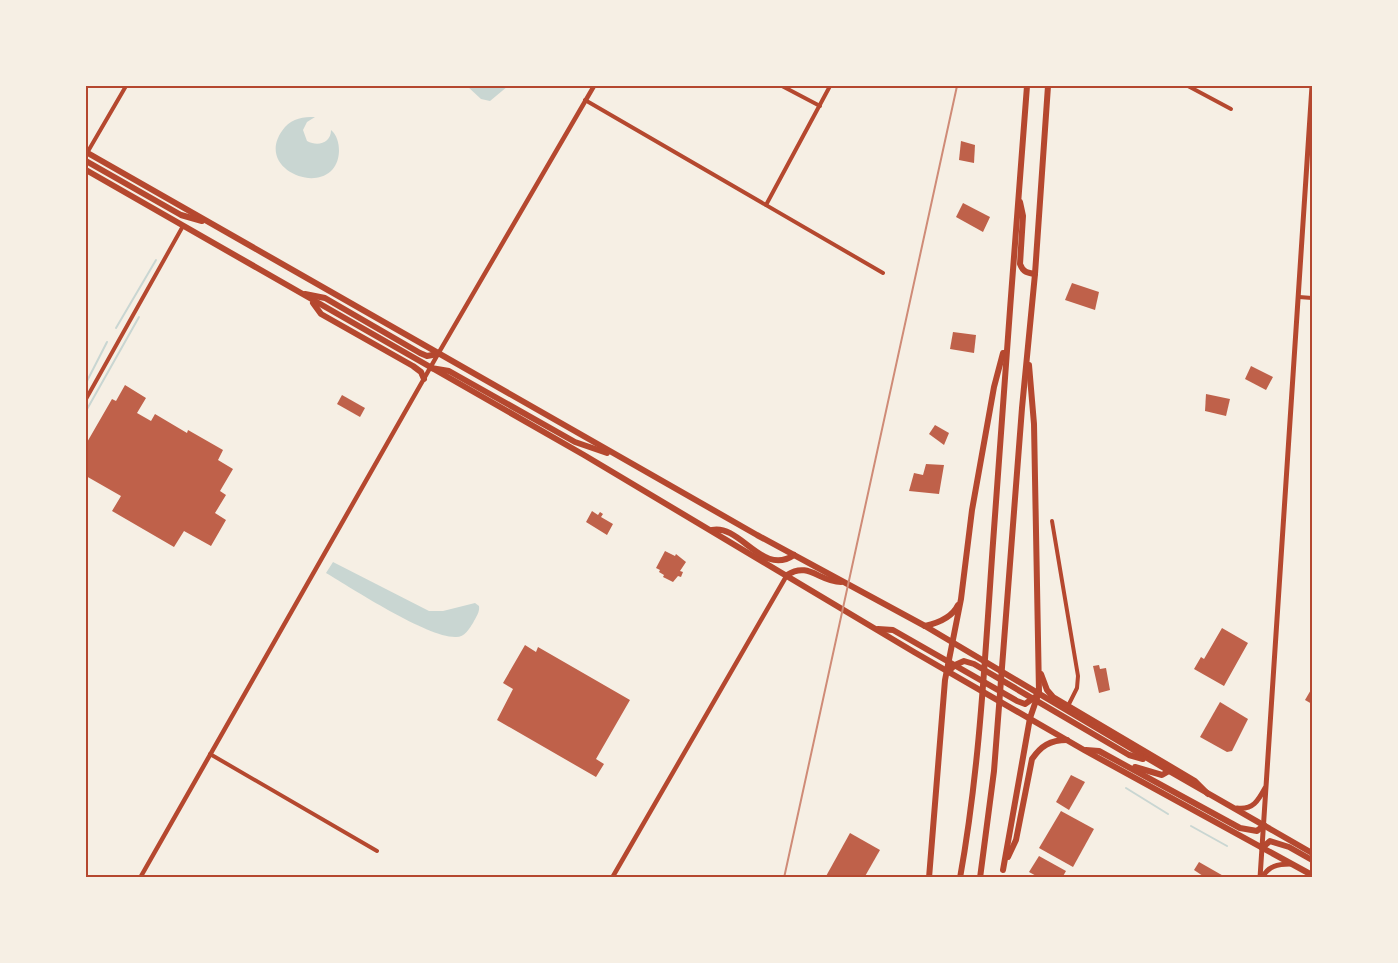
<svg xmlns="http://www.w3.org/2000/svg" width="1398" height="963" viewBox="0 0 1398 963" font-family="Lato,sans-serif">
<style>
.water{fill:#c9d6d2}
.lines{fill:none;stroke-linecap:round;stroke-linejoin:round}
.stream{stroke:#c9d6d2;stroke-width:2}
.building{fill:#bf614a}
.minor{stroke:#b5482f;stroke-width:4}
.tertiary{stroke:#b5482f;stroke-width:4.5}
.secondary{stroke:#b5482f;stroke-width:5}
.primary{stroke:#b5482f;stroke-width:6}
.trunk{stroke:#b5482f;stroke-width:6}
.rail{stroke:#cf8b77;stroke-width:2}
.neatline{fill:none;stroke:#b5482f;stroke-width:2}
</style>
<rect width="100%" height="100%" fill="#f6efe4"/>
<g class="water">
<path d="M 467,86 L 508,86 L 490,101 L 481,99 Z"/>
<path d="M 315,117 L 307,122 L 303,130 L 307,141 C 318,147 331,143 331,130 C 337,135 339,143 339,151 C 337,203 247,172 285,127 C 293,118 303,117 315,117 Z"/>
<path d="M 333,562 L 429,611 L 443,611 L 475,603 L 479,606 C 480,612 476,617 473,623 C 469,629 465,637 456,637 C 428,638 353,589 326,573 Z"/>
</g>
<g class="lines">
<g class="stream">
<path d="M 116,328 L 156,260"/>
<path d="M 86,383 L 107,342"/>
<path d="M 86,411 L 139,317"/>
<path d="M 1126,788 L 1168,814"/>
<path d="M 1191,826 L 1227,846"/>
</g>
</g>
<g class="building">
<path d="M 961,141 L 975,145 L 974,163 L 959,160 Z"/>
<path d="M 963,203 L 990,217 L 983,232 L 956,217 Z"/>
<path d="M 1072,283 L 1099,292 L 1095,310 L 1065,300 Z"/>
<path d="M 953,332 L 976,335 L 974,353 L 950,349 Z"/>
<path d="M 1251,366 L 1273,377 L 1266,390 L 1245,379 Z"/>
<path d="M 125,385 L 146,398 L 137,413 L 151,421 L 155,414 L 187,433 L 188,430 L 223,450 L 218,460 L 233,469 L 220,491 L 226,495 L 215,513 L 226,520 L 211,546 L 184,531 L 174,547 L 112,511 L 121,496 L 86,476 L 86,444 L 112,399 L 116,401 Z"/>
<path d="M 1206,394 L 1230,399 L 1226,416 L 1205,411 Z"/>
<path d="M 342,395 L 365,408 L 360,417 L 337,404 Z"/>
<path d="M 935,425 L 949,433 L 944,445 L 929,434 Z"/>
<path d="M 926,464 L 944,465 L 939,494 L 909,491 L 914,473 L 923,475 Z"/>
<path d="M 592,511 L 598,515 L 600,512 L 603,514 L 601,517 L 613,524 L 607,535 L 586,522 Z"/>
<path d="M 665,551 L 675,556 L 676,554 L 686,562 L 680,571 L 683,572 L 681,577 L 678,576 L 673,582 L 663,577 L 664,575 L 659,572 L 660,570 L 656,568 Z"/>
<path d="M 1222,628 L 1248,643 L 1224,686 L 1194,669 L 1201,657 L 1204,659 Z"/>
<path d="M 525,645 L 536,652 L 538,647 L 630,700 L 596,759 L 604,764 L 596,777 L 497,720 L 513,689 L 503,683 Z"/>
<path d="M 1099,665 L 1100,669 L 1106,668 L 1110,690 L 1099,693 L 1093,666 Z"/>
<path d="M 1312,688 L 1312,704 L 1305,700 Z"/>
<path d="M 1220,702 L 1248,719 L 1232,751 L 1227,752 L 1200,737 Z"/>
<path d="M 1071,775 L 1085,782 L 1069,810 L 1056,802 Z"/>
<path d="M 1061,811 L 1094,829 L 1073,867 L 1039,848 Z"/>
<path d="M 850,833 L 880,850 L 864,878 L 825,878 Z"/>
<path d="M 1039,856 L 1066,871 L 1062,878 L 1040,878 L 1029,872 Z"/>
<path d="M 1199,862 L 1227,878 L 1206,878 L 1194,870 Z"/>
</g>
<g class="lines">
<g class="minor">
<path d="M 782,86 L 820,106"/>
<path d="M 1188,86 L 1231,109"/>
<path d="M 585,100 L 883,273"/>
<path d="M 87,153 L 126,86"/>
<path d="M 766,205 L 830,86"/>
<path d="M 1299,297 L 1312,298"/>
<path d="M 86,399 L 183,226"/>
<path d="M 1052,521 L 1078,676 L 1077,688 L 1068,706"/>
<path d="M 210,754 L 377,851"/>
</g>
<g class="tertiary">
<path d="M 140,878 L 438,354 L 594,86"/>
<path d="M 612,878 L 787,575"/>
</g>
<g class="secondary">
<path d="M 1237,808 C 1253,810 1258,801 1265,788"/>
<path d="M 1260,878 L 1312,86"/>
<path d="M 1262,878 C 1268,866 1278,864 1290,864"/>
</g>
<g class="primary">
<path d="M 86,152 L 757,535 L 925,626 L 1169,771 L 1312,853"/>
<path d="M 86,161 L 181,215 L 202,221"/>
<path d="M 86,170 L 584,455 L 914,652 L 1084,750 L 1312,875"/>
<path d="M 305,294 L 325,298 L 420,353 L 427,356 L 438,354"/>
<path d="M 313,303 L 321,314 L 413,366 L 421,372 L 424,379"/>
<path d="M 431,368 L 449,371 L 575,442 L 607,453"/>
<path d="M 712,530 C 741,524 762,577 794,555"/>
<path d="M 787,575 C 809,561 819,582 841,582"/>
<path d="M 878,629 L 893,630 L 1017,701 L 1025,704 L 1035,697"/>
<path d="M 948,672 L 955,665 L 964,661 L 974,664 L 1129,755 L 1143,759"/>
<path d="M 1086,750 L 1099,751 L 1240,828 L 1257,831 L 1264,825"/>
<path d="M 1135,767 L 1162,775 L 1169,771"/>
<path d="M 1262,848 L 1270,841 L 1289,847 L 1312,860"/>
</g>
<g class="trunk">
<path d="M 1020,202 L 1023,216 L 1020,264 C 1023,272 1027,273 1035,274"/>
<path d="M 925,626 C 938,623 952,618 958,605"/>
<path d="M 1041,674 L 1047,690 L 1053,697 L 1195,781 L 1208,794"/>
<path d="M 1008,857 L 1016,840 L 1032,759 C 1041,746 1050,740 1067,740"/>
<path d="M 1003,870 L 1030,718 L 1039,692 L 1034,424 L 1029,365"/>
<path d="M 929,878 L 945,680 L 961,599 L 972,510 L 994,387 L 1003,353"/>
<path d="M 960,878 C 980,767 985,655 993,543 C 1004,391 1015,238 1027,86"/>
<path d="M 980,878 L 994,771 L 1022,408 L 1035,274 L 1048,86"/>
</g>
<path class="rail" d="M 784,878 L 957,86"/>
</g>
<rect width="1398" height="963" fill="none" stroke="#f6efe4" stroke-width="174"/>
<rect x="87" y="87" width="1224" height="789" class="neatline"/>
</svg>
